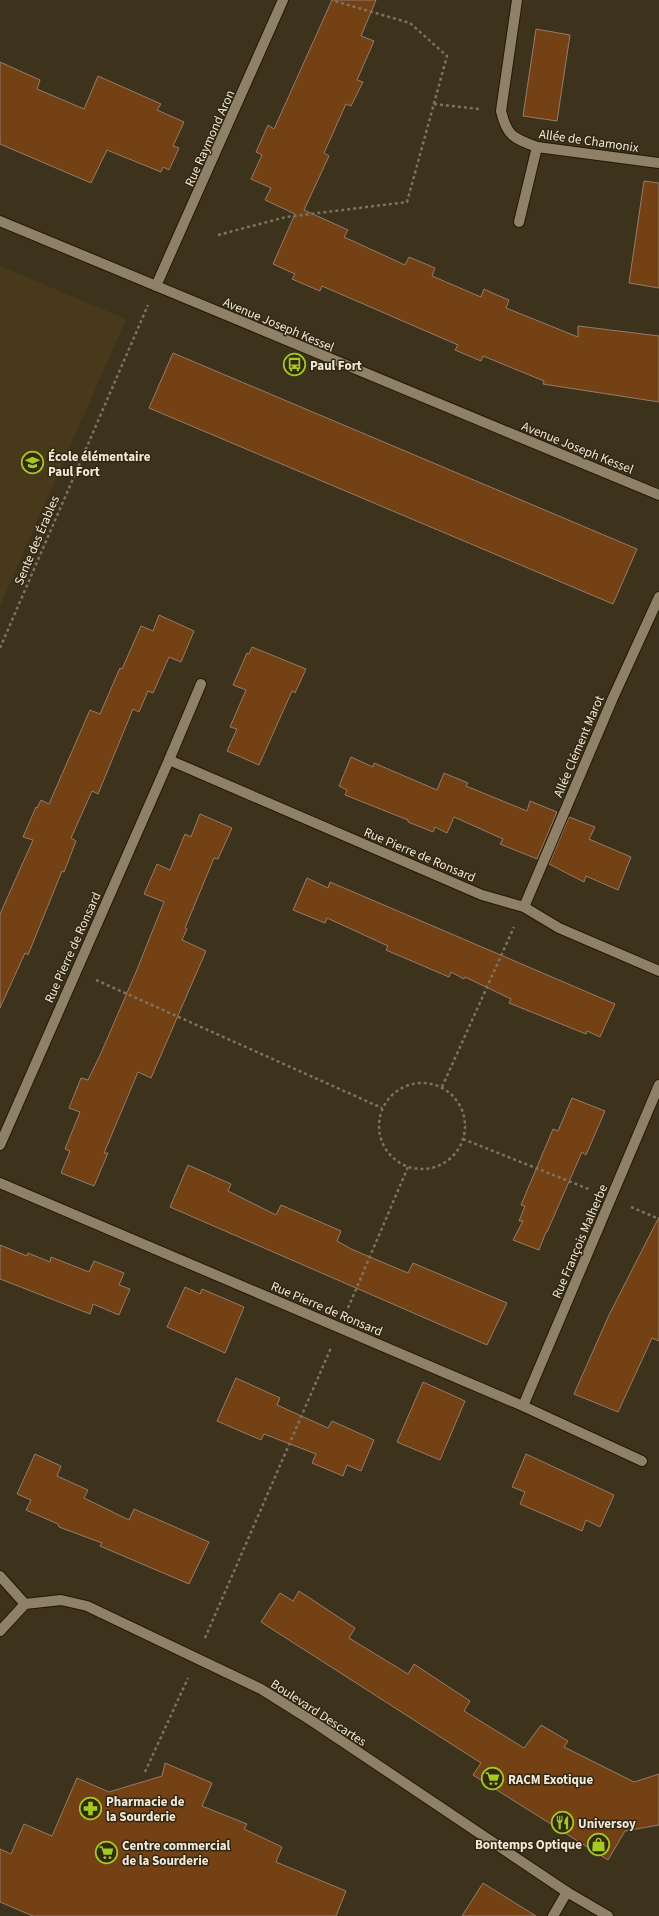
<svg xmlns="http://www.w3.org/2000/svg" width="659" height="1916" viewBox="0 0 659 1916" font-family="'Source Sans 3',sans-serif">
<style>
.built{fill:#48391b}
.building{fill:#744115;stroke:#947c6a}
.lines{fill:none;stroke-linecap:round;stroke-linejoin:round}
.service-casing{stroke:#241904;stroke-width:12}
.minor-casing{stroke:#241904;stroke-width:12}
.tertiary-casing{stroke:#241904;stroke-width:12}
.path{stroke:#7d7360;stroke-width:2.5;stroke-dasharray:3 3;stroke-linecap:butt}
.service{stroke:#8e8168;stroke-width:10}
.minor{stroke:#8e8168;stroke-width:10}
.tertiary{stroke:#8e8168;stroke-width:10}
.labels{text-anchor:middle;stroke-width:3;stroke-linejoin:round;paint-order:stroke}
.street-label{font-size:13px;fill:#f1e9dc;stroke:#332811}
.poi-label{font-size:13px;font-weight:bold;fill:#f1e9dc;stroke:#332811;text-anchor:start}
</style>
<rect width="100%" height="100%" fill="#3d321b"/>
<path class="built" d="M 0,266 L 126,319 L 0,606 Z"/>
<g class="building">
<path d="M 332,0 L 376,0 L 361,36 L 374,41 L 357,80 L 363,82 L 351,106 L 346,104 L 324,153 L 329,156 L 304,210 L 348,230 L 344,237 L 405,265 L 409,257 L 435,268 L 432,276 L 481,297 L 484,289 L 497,295 L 509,300 L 506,308 L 578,337 L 578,326 L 659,336 L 659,402 L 543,384 L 544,381 L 483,356 L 481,361 L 455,350 L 458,345 L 322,286 L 320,291 L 292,279 L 295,274 L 273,264 L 295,214 L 265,200 L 271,188 L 251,179 L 262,155 L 256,152 L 268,125 L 274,129 Z"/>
<path d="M 536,29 L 570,35 L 557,121 L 523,116 Z"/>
<path d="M 0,62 L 40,80 L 37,89 L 84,109 L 98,76 L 161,104 L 157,110 L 184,122 L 173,146 L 179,148 L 169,170 L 163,167 L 161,172 L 107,150 L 91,183 L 0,144 Z"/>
<path d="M 644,181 L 659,183 L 659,288 L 629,283 Z"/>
<path d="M 173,353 L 637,549 L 613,604 L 149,408 Z"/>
<path d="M 159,615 L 194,631 L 181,662 L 169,657 L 153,693 L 148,691 L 139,712 L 133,709 L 98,794 L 92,791 L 71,838 L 76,841 L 64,872 L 62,871 L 28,955 L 25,953 L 0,1008 L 0,914 L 33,840 L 23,837 L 36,807 L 37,808 L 41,800 L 49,804 L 90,710 L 100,714 L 120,668 L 122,669 L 141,626 L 153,631 Z"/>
<path d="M 252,647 L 306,669 L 295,693 L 292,691 L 259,765 L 227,751 L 237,729 L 230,727 L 246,690 L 233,685 L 247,653 L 249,654 Z"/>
<path d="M 351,757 L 373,767 L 374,763 L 437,790 L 444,773 L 468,783 L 466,786 L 527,811 L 530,801 L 557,812 L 537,859 L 500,844 L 503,839 L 454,817 L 447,833 L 435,827 L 433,832 L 408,822 L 408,820 L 345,795 L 347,790 L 339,786 Z"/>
<path d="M 200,814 L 232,828 L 218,859 L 214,858 L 185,928 L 187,929 L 182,940 L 206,951 L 151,1078 L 138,1072 L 104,1153 L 108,1153 L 94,1186 L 61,1173 L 70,1151 L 65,1149 L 80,1112 L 69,1108 L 81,1078 L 88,1080 L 101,1053 L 136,972 L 164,902 L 144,894 L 157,864 L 170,870 L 185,834 L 191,837 Z"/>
<path d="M 569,817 L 595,827 L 589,839 L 631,857 L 618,890 L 586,876 L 584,882 L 549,864 Z"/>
<path d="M 307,878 L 328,888 L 330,882 L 615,1004 L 600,1037 L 587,1031 L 586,1034 L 509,1003 L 511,999 L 465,977 L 464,979 L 451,972 L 449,977 L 386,950 L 388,946 L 327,918 L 325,923 L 293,910 Z"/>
<path d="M 572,1098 L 605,1111 L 586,1155 L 582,1152 L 547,1232 L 546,1232 L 539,1250 L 513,1240 L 523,1221 L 519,1221 L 525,1206 L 521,1205 L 553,1129 L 558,1131 Z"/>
<path d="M 188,1165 L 231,1184 L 228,1191 L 276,1215 L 281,1205 L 341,1231 L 337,1241 L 351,1249 L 408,1273 L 413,1263 L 507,1303 L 487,1345 L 170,1207 Z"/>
<path d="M 659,1217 L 659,1341 L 652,1338 L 618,1412 L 574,1394 L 609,1315 Z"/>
<path d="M 0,1245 L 27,1256 L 28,1253 L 50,1262 L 51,1257 L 89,1272 L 94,1261 L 124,1273 L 119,1285 L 130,1289 L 119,1315 L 93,1304 L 90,1314 L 0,1279 Z"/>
<path d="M 185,1287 L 200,1294 L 202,1289 L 244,1307 L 225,1353 L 167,1327 Z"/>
<path d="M 236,1378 L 280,1398 L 277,1405 L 328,1428 L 332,1421 L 374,1440 L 361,1471 L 347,1465 L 343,1476 L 312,1463 L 316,1454 L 264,1434 L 261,1440 L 217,1421 Z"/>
<path d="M 423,1382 L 465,1401 L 440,1460 L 397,1442 Z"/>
<path d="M 35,1454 L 61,1466 L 57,1476 L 88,1490 L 84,1498 L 129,1520 L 134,1509 L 209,1542 L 189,1584 L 100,1546 L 102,1543 L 59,1527 L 58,1524 L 26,1510 L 31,1500 L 17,1494 Z"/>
<path d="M 526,1454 L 614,1495 L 600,1527 L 586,1520 L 582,1531 L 520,1504 L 525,1492 L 512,1487 Z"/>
<path d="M 299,1591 L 355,1628 L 349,1638 L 408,1674 L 414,1664 L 470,1701 L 464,1711 L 524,1748 L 541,1725 L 568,1741 L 564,1747 L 634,1782 L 659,1774 L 659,1825 L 625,1831 L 608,1860 L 473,1775 L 481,1763 L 261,1622 L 280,1593 L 293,1601 Z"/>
<path d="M 165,1763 L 212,1783 L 202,1806 L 247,1824 L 244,1829 L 282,1847 L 276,1862 L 346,1891 L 336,1916 L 33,1916 L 0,1902 L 0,1849 L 11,1854 L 24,1824 L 52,1836 L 77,1778 L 109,1792 L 162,1776 Z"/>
<path d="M 483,1883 L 536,1916 L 462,1916 Z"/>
</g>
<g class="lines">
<defs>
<path id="service" d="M 519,222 L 537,147"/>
<g id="minor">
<path d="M 517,0 L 501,111 C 507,136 513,138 537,147 L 659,163"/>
<path d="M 156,286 L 283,0"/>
<path d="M 169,760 L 201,684"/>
<path d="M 524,907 L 612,700 L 659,597"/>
<path d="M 0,1145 L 169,760 L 482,895 L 524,907 L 559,928 L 659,971"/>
<path d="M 0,1183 L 523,1406 L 642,1461"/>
<path d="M 523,1406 L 659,1085"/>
<path d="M 553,1916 L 567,1892"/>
</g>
<g id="tertiary">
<path d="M 0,221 L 659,495"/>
<path d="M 0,1576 L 25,1604"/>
<path d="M 0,1631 L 25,1604 L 61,1600 L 87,1606 L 261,1689 L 312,1721 L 567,1892 L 608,1916"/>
</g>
</defs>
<use href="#service" class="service-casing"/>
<use href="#minor" class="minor-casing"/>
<use href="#tertiary" class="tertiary-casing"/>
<g class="path">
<path d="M 434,104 L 479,109"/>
<path d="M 218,235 L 286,217 L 407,202 L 447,56 L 410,23 L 331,0"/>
<path d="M 0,648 L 148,305"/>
<path d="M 96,980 L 382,1108"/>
<circle cx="422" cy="1126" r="43"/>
<path d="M 442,1087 L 514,927"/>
<path d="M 463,1139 L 591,1190"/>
<path d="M 631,1207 L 659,1219"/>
<path d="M 348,1308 L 408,1167"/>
<path d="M 205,1638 L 331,1348"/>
<path d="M 145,1772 L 188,1678"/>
</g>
<use href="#service" class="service"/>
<use href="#minor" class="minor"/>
<use href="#tertiary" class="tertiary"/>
</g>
<defs>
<symbol id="bus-ring" viewBox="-11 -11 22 22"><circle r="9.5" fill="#332811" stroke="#a4c824" stroke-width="1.5"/><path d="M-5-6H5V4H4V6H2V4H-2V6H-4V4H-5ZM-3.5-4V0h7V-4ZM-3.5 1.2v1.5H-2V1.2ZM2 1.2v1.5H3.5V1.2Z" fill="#a4c824"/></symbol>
<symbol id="school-ring" viewBox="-11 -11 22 22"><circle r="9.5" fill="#332811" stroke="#a4c824" stroke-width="1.5"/><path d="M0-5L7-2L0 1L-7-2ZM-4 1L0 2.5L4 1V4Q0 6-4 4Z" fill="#a4c824"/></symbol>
<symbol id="supermarket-ring" viewBox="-11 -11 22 22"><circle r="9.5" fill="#332811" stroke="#a4c824" stroke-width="1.5"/><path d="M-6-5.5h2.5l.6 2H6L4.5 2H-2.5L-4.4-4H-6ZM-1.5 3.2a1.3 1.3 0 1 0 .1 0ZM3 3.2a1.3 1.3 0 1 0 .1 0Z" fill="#a4c824"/></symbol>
<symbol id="pharmacy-ring" viewBox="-11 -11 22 22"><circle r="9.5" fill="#332811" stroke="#a4c824" stroke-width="1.5"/><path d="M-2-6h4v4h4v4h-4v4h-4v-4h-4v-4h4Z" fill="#a4c824"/></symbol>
<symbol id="restaurant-ring" viewBox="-11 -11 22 22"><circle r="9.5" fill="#332811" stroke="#a4c824" stroke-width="1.5"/><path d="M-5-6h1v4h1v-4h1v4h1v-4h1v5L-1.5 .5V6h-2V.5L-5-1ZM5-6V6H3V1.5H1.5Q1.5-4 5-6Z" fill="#a4c824"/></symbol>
<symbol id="shop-ring" viewBox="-11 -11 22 22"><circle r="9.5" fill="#332811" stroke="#a4c824" stroke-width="1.5"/><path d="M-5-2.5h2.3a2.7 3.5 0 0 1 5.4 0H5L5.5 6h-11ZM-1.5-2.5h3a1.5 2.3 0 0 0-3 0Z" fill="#a4c824"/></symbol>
</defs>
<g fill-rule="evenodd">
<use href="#bus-ring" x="282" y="352" width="25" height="25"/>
<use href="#school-ring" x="20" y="450" width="25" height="25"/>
<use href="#supermarket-ring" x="480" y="1766" width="25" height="25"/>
<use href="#pharmacy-ring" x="78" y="1796" width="25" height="25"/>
<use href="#restaurant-ring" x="550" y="1810" width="25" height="25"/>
<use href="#shop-ring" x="586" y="1832" width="25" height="25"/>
<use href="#supermarket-ring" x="94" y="1840" width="25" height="25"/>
</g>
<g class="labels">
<g class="street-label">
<text transform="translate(209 138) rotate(-66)" y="5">Rue Raymond Aron</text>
<text transform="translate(589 140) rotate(8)" y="5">Allée de Chamonix</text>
<text transform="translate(279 324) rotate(23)" y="5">Avenue Joseph Kessel</text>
<text transform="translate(578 447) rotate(22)" y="5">Avenue Joseph Kessel</text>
<text transform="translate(36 540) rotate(-67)" y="5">Sente des Érables</text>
<text transform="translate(578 746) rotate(-67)" y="5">Allée Clément Marot</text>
<text transform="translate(420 854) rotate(23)" y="5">Rue Pierre de Ronsard</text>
<text transform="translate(72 947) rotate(-66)" y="5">Rue Pierre de Ronsard</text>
<text transform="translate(579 1241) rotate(-67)" y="5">Rue François Malherbe</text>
<text transform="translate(327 1308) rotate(23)" y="5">Rue Pierre de Ronsard</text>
<text transform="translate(319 1712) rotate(33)" y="5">Boulevard Descartes</text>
</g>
<g class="poi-label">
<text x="310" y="370">Paul Fort</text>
<text x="48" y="461">École élémentaire<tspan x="48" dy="15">Paul Fort</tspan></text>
<text x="508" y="1784">RACM Exotique</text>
<text x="106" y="1806">Pharmacie de<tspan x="106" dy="15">la Sourderie</tspan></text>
<text x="578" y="1828">Universoy</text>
<text x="582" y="1849" text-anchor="end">Bontemps Optique</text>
<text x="122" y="1850">Centre commercial<tspan x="122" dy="15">de la Sourderie</tspan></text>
</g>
</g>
</svg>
